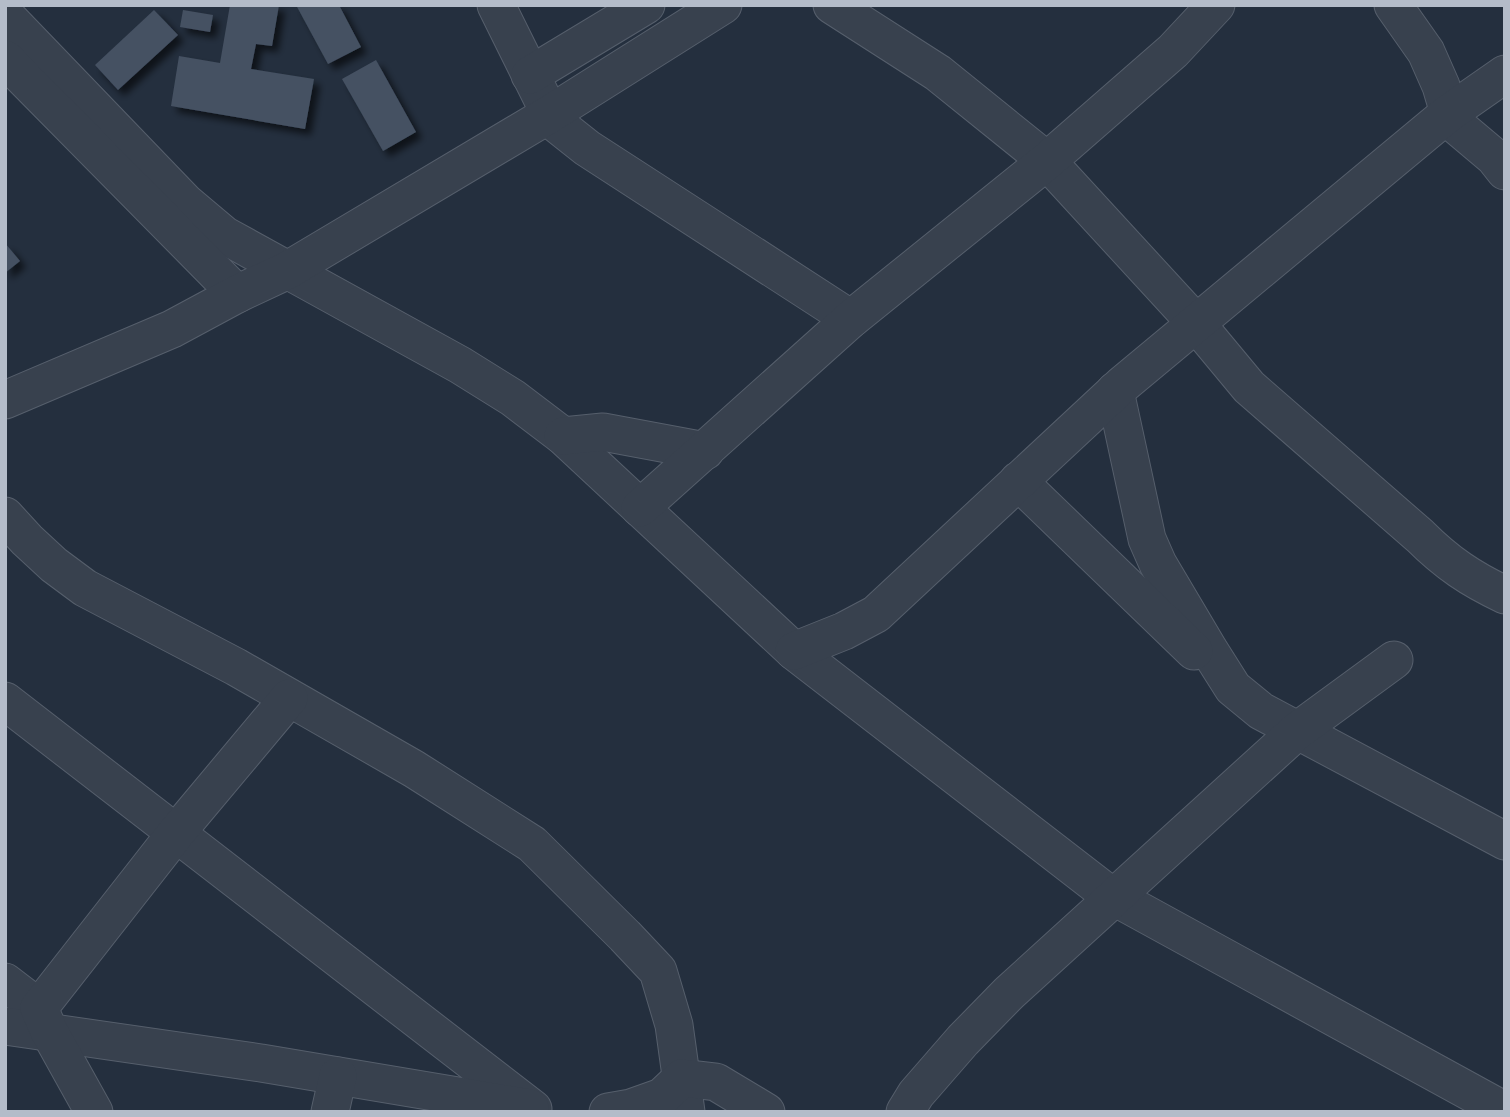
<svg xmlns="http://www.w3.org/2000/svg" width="1510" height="1117" viewBox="0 0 1510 1117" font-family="'PT Sans Narrow',sans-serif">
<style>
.building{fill:#455162;filter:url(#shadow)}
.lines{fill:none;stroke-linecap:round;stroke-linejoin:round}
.minor-casing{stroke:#565f6c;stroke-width:39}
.minor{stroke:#38414e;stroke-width:37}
</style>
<defs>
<filter id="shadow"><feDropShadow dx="6" dy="6" stdDeviation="3.5" flood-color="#0009"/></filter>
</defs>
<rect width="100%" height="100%" fill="#242f3e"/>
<g class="building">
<path d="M 230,5 L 279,5 L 272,46 L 256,44 L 251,69 L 314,79 L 305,129 L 171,106 L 179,56 L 220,63 Z"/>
<path d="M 296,5 L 339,5 L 361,47 L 328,64 Z"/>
<path d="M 154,10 L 178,35 L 118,90 L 95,65 Z"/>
<path d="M 183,10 L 213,15 L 210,32 L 180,27 Z"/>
<path d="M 376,60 L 416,132 L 383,151 L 342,79 Z"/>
<path d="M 5,243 L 20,261 L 5,273 Z"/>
</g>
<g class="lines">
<defs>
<g id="minor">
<path d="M 496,5 L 550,114 L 558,125 L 587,148 L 851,319"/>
<path d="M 832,5 L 938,73 L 1047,161 L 1195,322 L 1249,387 L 1420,536 C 1447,563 1471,579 1505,595"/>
<path d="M 1393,5 L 1426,52 L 1441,86 L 1449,113 L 1456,125 L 1494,157 L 1505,171"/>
<path d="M 5,15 L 186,203 L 224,235 L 460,365 L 513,398 L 563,436 L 794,651 L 1107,893 L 1505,1111"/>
<path d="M 5,59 L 237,294"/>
<path d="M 530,75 L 646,5"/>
<path d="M 1115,391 L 1147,539 L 1158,564 L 1209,650 L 1233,688 L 1261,711 L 1505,841"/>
<path d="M 5,400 L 172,329 L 237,294 L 288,270 L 550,114 L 723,5"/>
<path d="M 563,436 L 603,432 L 705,451"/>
<path d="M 1018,481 L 1194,651"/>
<path d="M 640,508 L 851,319 L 1047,161 L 1173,51 L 1216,5"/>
<path d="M 5,516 L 27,540 L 54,565 L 85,588 L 236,667 L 414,769 L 532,844 L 625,936 L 658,971 L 674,1025 L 686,1112"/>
<path d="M 794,651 L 844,631 L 876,614 L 1122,385 L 1449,113 L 1505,74"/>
<path d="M 5,701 L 533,1109"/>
<path d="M 5,982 L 39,1008"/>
<path d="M 5,1026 L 261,1063 L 530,1108"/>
<path d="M 94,1112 L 49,1031 L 39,1008 L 176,833 L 289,698"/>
<path d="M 330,1112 L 338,1076"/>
<path d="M 608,1112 L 631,1108 L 662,1097 L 682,1078 L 716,1082 L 766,1112"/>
<path d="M 905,1112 L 916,1094 L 963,1040 L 1009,993 L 1297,731 L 1394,660"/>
</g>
</defs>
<use href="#minor" class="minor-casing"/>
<use href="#minor" class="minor"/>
</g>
<rect width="1510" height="1117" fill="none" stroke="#b4bcc9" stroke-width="14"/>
</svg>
